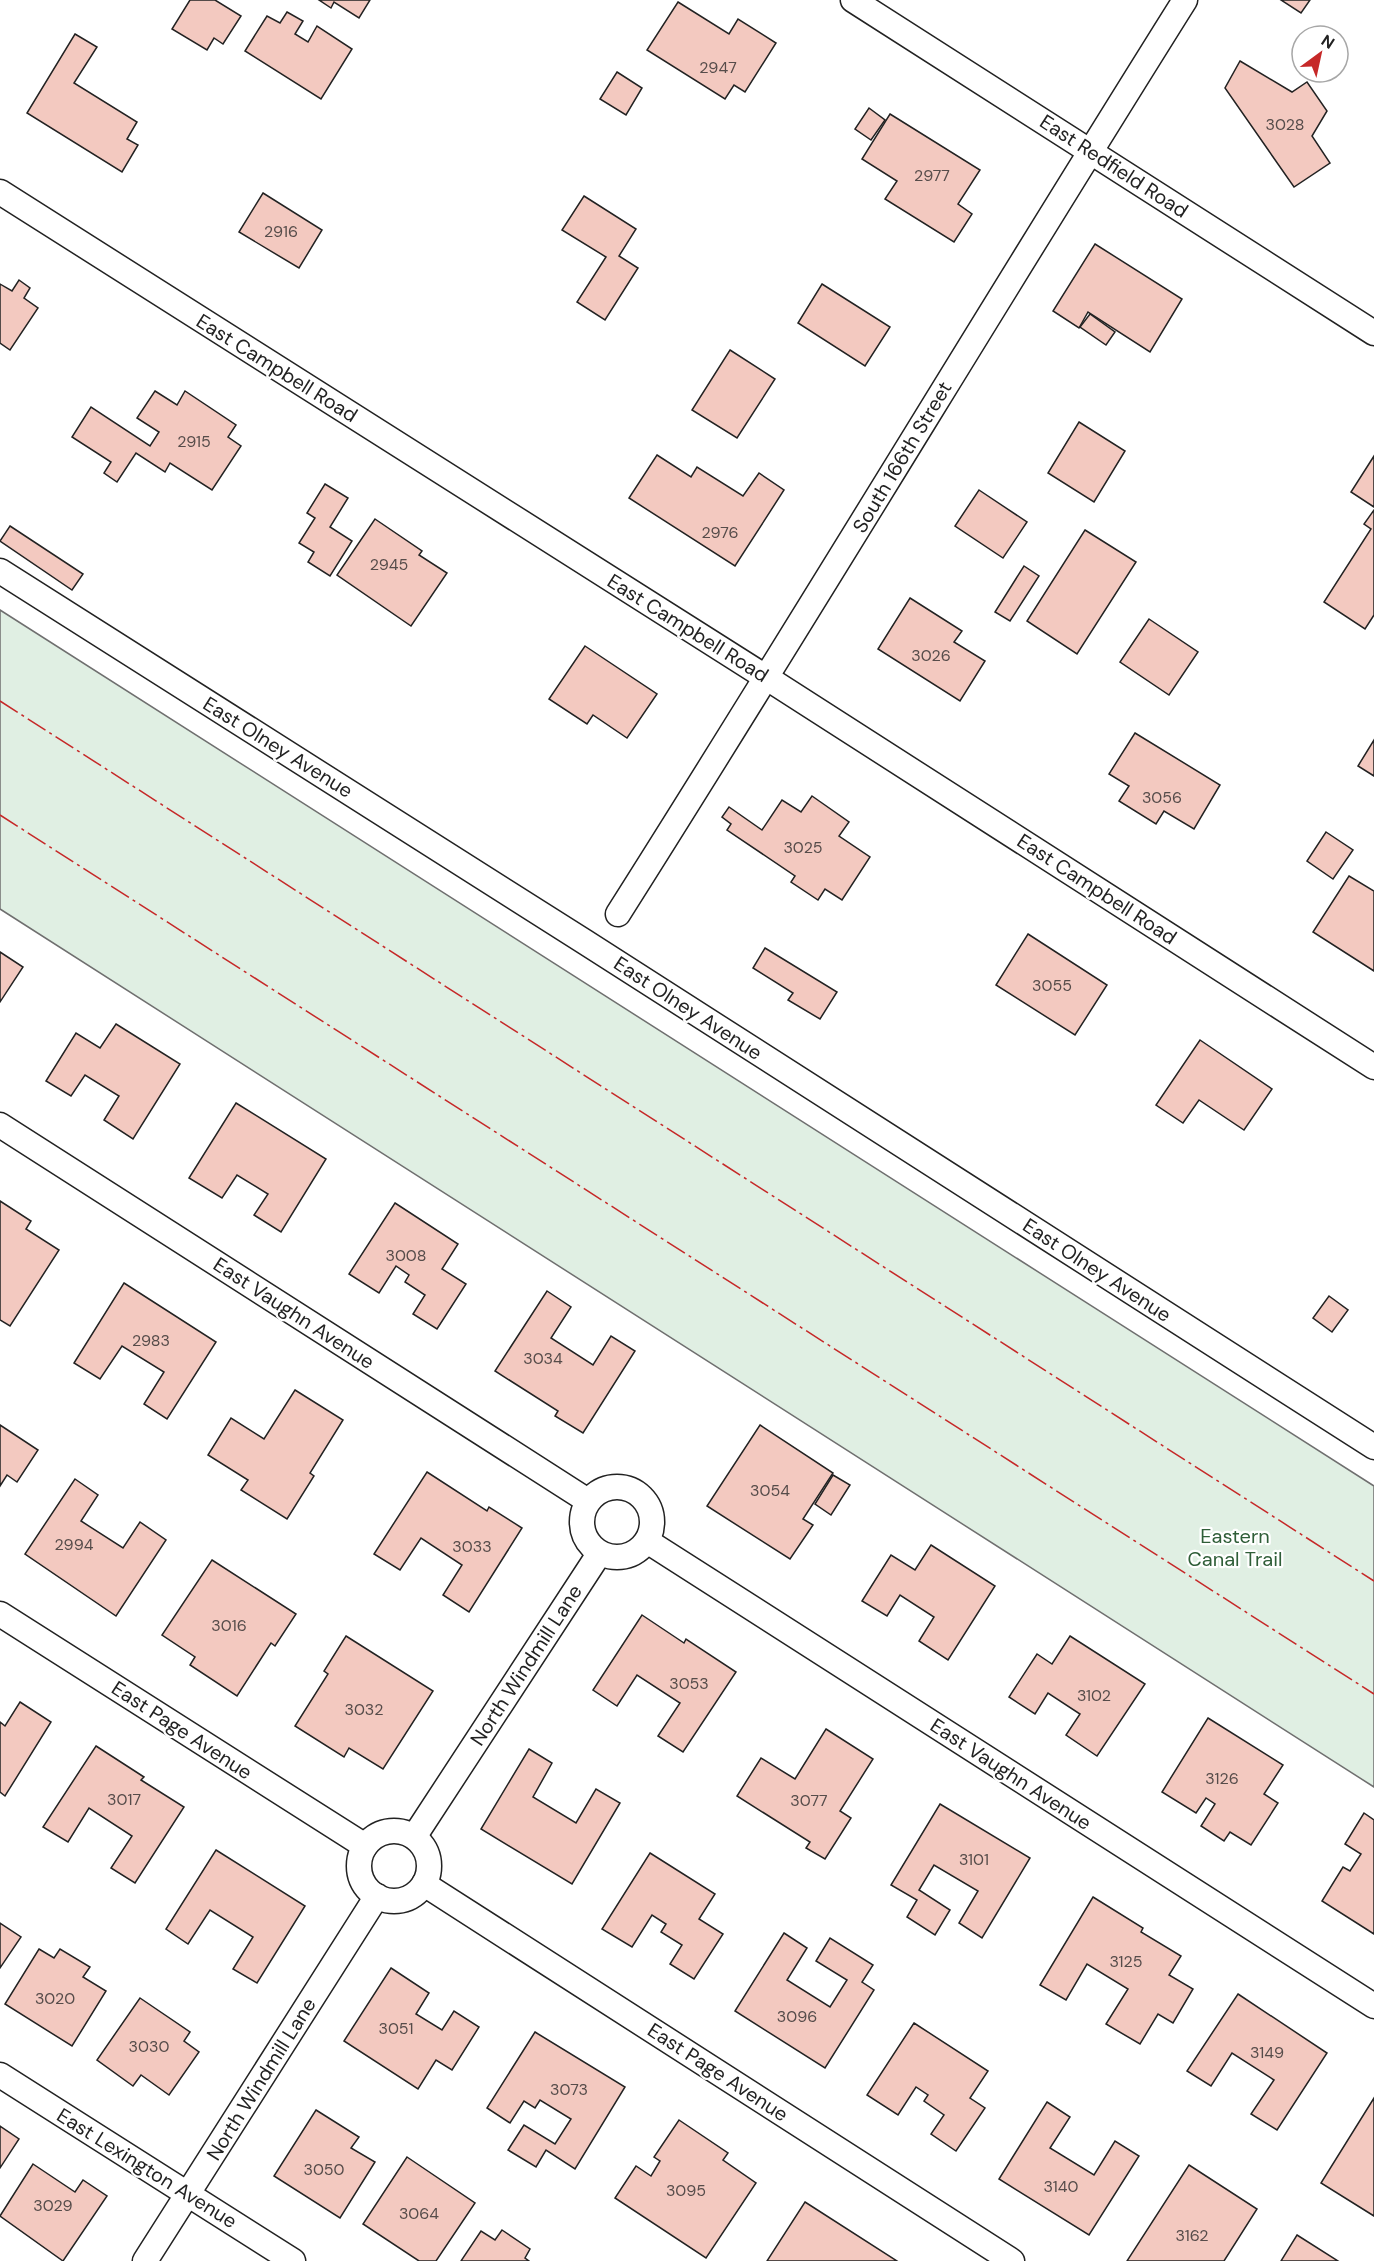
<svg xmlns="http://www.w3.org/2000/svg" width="1374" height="2261" viewBox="0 0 1374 2261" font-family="'DM Sans',sans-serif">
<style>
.green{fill:#e0efe3;stroke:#6f6f6f;stroke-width:1.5}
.building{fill:#f3c9c0;stroke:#222;stroke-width:1.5}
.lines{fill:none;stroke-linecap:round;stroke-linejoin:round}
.minor-casing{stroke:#222;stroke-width:27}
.minor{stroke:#fff;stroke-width:24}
.power{stroke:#c62828;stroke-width:1.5;stroke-dasharray:21 4.5 3 4.5;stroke-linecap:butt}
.labels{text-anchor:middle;stroke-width:4.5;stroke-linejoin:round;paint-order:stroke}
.number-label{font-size:16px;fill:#564c4a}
.street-label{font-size:20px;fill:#222;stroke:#fff}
.park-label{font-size:20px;fill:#2f5e38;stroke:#fff}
</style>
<rect width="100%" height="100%" fill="#fff"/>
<path class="green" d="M 0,610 L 1374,1486 L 1374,1787 L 0,909 Z"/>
<g class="building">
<path d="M 190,0 L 215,0 L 241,16 L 223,44 L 214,38 L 207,50 L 172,29 Z"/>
<path d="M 319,0 L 370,0 L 359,18 L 334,2 L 331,8 Z"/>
<path d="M 1281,0 L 1310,0 L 1301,13 Z"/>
<path d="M 678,2 L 729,34 L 738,19 L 776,43 L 745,92 L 734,85 L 725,99 L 647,50 Z"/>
<path d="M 287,12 L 303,21 L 295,34 L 308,42 L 317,26 L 352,49 L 321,99 L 245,51 L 267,16 L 280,23 Z"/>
<path d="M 75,34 L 97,47 L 74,83 L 137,122 L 127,139 L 138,145 L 122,172 L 27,113 Z"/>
<path d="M 1240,61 L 1292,92 L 1307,82 L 1327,111 L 1312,136 L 1330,163 L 1294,187 L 1225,88 Z"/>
<path d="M 617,72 L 642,88 L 626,115 L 600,99 Z"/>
<path d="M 869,108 L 885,120 L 871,140 L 855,129 Z"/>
<path d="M 890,114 L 980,170 L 958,204 L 972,214 L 954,242 L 885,199 L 897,181 L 862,159 Z"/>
<path d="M 263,193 L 322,230 L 299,268 L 239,232 Z"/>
<path d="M 584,196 L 636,229 L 619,256 L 638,268 L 605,320 L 577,302 L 606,257 L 562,230 Z"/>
<path d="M 1095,244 L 1182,299 L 1150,352 L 1088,312 L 1079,328 L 1053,311 Z"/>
<path d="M 19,280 L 30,288 L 24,298 L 38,308 L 10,350 L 0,343 L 0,284 L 12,291 Z"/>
<path d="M 822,284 L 890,327 L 865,366 L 798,323 Z"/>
<path d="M 1090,314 L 1115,332 L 1106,345 L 1080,327 Z"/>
<path d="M 730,350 L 775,379 L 737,438 L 692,410 Z"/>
<path d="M 155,391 L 177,405 L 185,391 L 236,425 L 228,437 L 241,446 L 212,490 L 170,463 L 165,472 L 136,453 L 117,482 L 104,473 L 111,462 L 72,437 L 91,407 L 150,446 L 159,432 L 137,418 Z"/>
<path d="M 1079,422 L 1125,451 L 1094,502 L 1048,473 Z"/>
<path d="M 657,455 L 691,477 L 697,467 L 743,496 L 759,473 L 784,490 L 735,566 L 629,498 Z"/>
<path d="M 1374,456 L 1374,507 L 1351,492 Z"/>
<path d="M 325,484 L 348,498 L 330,527 L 352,541 L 330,576 L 308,562 L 314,552 L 299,543 L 315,518 L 307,513 Z"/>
<path d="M 979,490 L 1027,522 L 1003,558 L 955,526 Z"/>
<path d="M 1374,510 L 1374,615 L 1365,629 L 1324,602 L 1371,529 L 1364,524 Z"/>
<path d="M 375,519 L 422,551 L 419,555 L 447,573 L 411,626 L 337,575 Z"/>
<path d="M 10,526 L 83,574 L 72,590 L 0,541 Z"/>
<path d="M 1085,530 L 1136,562 L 1077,654 L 1027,621 Z"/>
<path d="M 1024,566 L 1039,576 L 1010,621 L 995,612 Z"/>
<path d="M 910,598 L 962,631 L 954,642 L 985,661 L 960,701 L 878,649 Z"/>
<path d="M 1149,619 L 1198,652 L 1169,695 L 1120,662 Z"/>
<path d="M 585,646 L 657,694 L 627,738 L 593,715 L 587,724 L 549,699 Z"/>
<path d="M 1135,733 L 1220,785 L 1194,829 L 1164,811 L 1156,824 L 1119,801 L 1129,786 L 1109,774 Z"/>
<path d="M 1374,740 L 1374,776 L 1358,766 Z"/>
<path d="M 812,796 L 849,822 L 839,836 L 870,857 L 842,900 L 825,889 L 818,900 L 791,882 L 795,876 L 727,830 L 731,824 L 722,817 L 729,807 L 762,830 L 782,800 L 801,812 Z"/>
<path d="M 1326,832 L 1353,850 L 1333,879 L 1307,861 Z"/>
<path d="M 1349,876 L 1374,891 L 1374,971 L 1313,932 Z"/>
<path d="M 1028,934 L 1107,985 L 1075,1035 L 996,985 Z"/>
<path d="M 765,948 L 837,992 L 820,1019 L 788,1000 L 793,993 L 753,968 Z"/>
<path d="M 0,952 L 23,967 L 0,1002 Z"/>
<path d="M 116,1024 L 180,1064 L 133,1139 L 104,1120 L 119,1096 L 85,1075 L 71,1096 L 46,1081 L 76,1033 L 100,1048 Z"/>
<path d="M 1200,1040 L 1272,1089 L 1244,1130 L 1199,1100 L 1183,1123 L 1156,1105 Z"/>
<path d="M 236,1103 L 326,1159 L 281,1232 L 254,1215 L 268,1194 L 237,1175 L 222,1198 L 189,1178 Z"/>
<path d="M 0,1201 L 31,1221 L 26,1229 L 59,1250 L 10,1326 L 0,1320 Z"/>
<path d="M 395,1203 L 458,1244 L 442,1269 L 466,1284 L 437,1329 L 413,1314 L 425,1295 L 405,1282 L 409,1275 L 396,1266 L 379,1293 L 349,1274 Z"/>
<path d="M 124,1283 L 216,1342 L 167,1419 L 144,1404 L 164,1372 L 122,1346 L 100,1379 L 74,1363 Z"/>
<path d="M 547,1291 L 571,1307 L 551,1338 L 593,1365 L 611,1336 L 635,1351 L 583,1433 L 555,1416 L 558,1411 L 495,1371 Z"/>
<path d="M 1329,1296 L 1348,1310 L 1332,1332 L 1313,1318 Z"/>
<path d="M 295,1390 L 343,1420 L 310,1473 L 314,1476 L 287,1519 L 241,1490 L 248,1480 L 208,1455 L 231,1418 L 264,1439 Z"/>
<path d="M 0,1425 L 38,1450 L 17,1482 L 7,1475 L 0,1486 Z"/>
<path d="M 760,1425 L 833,1473 L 803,1519 L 813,1525 L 790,1559 L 707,1506 Z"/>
<path d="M 427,1472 L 487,1511 L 489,1507 L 522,1528 L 469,1612 L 443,1595 L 462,1565 L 421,1538 L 400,1570 L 374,1554 Z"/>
<path d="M 833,1475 L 850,1485 L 831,1515 L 815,1504 Z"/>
<path d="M 75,1479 L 98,1495 L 81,1521 L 123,1548 L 140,1522 L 166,1540 L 116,1616 L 25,1554 Z"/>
<path d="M 931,1545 L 995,1586 L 948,1660 L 919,1641 L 934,1617 L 900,1595 L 887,1616 L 862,1601 L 891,1555 L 915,1570 Z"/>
<path d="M 212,1560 L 296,1614 L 275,1646 L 271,1643 L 237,1696 L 190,1665 L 195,1657 L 162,1635 Z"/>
<path d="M 642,1615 L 684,1643 L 686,1639 L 736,1672 L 683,1752 L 658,1736 L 680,1703 L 637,1675 L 617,1706 L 593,1690 Z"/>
<path d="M 346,1636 L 433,1691 L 383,1769 L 349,1748 L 344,1757 L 295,1726 L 328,1674 L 324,1671 Z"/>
<path d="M 1070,1636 L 1145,1684 L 1097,1756 L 1066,1735 L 1080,1714 L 1048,1693 L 1035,1714 L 1009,1697 L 1037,1654 L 1052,1664 Z"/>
<path d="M 20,1702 L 51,1722 L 5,1796 L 0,1792 L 0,1722 L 5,1726 Z"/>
<path d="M 1208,1718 L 1283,1765 L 1264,1794 L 1278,1803 L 1251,1845 L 1230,1832 L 1224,1841 L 1201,1826 L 1215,1804 L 1206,1798 L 1196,1813 L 1162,1792 Z"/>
<path d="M 826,1729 L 873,1759 L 840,1811 L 851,1818 L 825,1859 L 806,1848 L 810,1842 L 737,1796 L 761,1758 L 795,1779 Z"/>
<path d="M 96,1746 L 144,1777 L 141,1780 L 184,1807 L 135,1883 L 111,1868 L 132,1836 L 89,1808 L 68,1842 L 43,1827 Z"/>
<path d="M 529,1749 L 552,1763 L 533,1797 L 576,1823 L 596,1789 L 620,1803 L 572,1884 L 481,1829 Z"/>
<path d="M 940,1804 L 1030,1858 L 982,1938 L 959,1923 L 978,1891 L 934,1865 L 919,1890 L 950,1910 L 935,1935 L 907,1917 L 917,1900 L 891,1885 Z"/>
<path d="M 1364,1813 L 1374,1820 L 1374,1934 L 1322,1901 L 1343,1867 L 1350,1871 L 1361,1854 L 1345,1844 Z"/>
<path d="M 216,1850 L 305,1906 L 257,1983 L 233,1969 L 253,1937 L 210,1910 L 188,1944 L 166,1929 Z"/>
<path d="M 650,1853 L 715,1894 L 699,1919 L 723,1934 L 694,1979 L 670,1964 L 682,1945 L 661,1932 L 666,1924 L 652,1915 L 632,1947 L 602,1929 Z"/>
<path d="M 1093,1897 L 1143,1928 L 1141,1932 L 1181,1956 L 1169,1975 L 1193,1989 L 1173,2023 L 1158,2014 L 1140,2044 L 1106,2024 L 1128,1989 L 1087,1964 L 1066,2000 L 1040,1985 Z"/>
<path d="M 0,1923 L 21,1937 L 0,1968 Z"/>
<path d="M 784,1933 L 807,1948 L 787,1980 L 830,2007 L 847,1980 L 816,1961 L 830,1938 L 873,1965 L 862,1982 L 874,1990 L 825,2068 L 735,2011 Z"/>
<path d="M 39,1949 L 54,1958 L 60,1949 L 90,1967 L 83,1977 L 106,1991 L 72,2046 L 5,2004 Z"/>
<path d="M 391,1968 L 429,1993 L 416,2014 L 442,2030 L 454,2011 L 479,2027 L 452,2070 L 436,2060 L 418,2089 L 344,2041 Z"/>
<path d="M 1238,1994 L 1327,2053 L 1277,2130 L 1251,2114 L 1274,2080 L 1232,2053 L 1211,2086 L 1187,2071 Z"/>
<path d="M 140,1998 L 190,2032 L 184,2041 L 199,2052 L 169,2095 L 141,2075 L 133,2086 L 97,2060 Z"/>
<path d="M 914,2023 L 988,2071 L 970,2098 L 985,2108 L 956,2151 L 931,2134 L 944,2115 L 924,2101 L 928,2095 L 916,2087 L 898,2115 L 867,2095 Z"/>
<path d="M 535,2032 L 625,2087 L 575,2169 L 546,2150 L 536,2167 L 508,2150 L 524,2125 L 555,2144 L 571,2119 L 540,2100 L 535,2108 L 524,2101 L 510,2123 L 487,2108 Z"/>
<path d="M 1374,2098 L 1374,2216 L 1321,2183 Z"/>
<path d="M 1047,2102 L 1070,2117 L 1050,2148 L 1094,2175 L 1115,2141 L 1139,2156 L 1089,2235 L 999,2179 Z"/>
<path d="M 316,2110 L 359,2137 L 351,2148 L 375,2162 L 340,2218 L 274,2176 Z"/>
<path d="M 679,2120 L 728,2153 L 723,2160 L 756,2183 L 706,2258 L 615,2198 L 636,2166 L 651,2176 L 660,2161 L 654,2157 Z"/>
<path d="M 0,2126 L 19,2139 L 0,2168 Z"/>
<path d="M 407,2157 L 475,2203 L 436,2261 L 419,2261 L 363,2224 Z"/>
<path d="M 33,2164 L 75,2192 L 83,2180 L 107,2196 L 63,2261 L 0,2216 Z"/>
<path d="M 1189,2165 L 1257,2209 L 1224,2261 L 1127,2261 Z"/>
<path d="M 805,2202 L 897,2261 L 767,2261 Z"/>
<path d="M 502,2230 L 530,2249 L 525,2258 L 529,2261 L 461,2261 L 481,2231 L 495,2240 Z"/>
<path d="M 1297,2235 L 1338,2261 L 1281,2261 Z"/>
</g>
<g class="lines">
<defs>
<g id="minor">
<path d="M 853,0 L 1374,333"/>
<path d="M 0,192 L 767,678 L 1374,1067"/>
<path d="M 0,571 L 585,942 L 1374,1447"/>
<path d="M 618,914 C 810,611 994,304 1185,0"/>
<path d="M 0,1125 L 588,1501"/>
<circle cx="617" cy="1522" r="35"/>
<path d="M 647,1541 L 1374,2006"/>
<path d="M 0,1614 L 365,1846"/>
<circle cx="394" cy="1866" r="35"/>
<path d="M 414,1837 L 599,1554"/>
<path d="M 424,1884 L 1012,2261"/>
<path d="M 0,2075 L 293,2261"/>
<path d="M 145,2261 L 377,1896"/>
</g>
</defs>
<use href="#minor" class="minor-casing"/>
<use href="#minor" class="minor"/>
<g class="power">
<path d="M 0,701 L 1374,1581"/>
<path d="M 0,815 L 1374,1694"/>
</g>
</g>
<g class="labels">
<g class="number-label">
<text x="718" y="73">2947</text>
<text x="1285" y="130">3028</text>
<text x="932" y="181">2977</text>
<text x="281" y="237">2916</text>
<text x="194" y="447">2915</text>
<text x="720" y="538">2976</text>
<text x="389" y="570">2945</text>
<text x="931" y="661">3026</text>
<text x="1162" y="803">3056</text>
<text x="803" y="853">3025</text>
<text x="1052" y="991">3055</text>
<text x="406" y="1261">3008</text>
<text x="151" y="1346">2983</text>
<text x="543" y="1364">3034</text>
<text x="770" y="1496">3054</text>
<text x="74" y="1550">2994</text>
<text x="472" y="1552">3033</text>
<text x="229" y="1631">3016</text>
<text x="689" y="1689">3053</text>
<text x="1094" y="1701">3102</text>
<text x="364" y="1715">3032</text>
<text x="1222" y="1784">3126</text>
<text x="124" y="1805">3017</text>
<text x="809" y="1806">3077</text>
<text x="974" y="1865">3101</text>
<text x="1126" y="1967">3125</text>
<text x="55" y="2004">3020</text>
<text x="797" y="2022">3096</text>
<text x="396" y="2034">3051</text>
<text x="149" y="2052">3030</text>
<text x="1267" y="2058">3149</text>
<text x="569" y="2095">3073</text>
<text x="324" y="2175">3050</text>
<text x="1061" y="2192">3140</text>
<text x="686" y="2196">3095</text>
<text x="53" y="2211">3029</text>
<text x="419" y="2219">3064</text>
<text x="1192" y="2241">3162</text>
</g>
<g class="street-label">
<text transform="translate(1114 166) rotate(33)" y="7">East Redfield Road</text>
<text transform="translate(277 368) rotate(32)" y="7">East Campbell Road</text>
<text transform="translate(902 457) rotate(-59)" y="7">South 166th Street</text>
<text transform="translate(688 628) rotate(32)" y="7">East Campbell Road</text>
<text transform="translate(278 747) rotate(32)" y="7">East Olney Avenue</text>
<text transform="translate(1097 889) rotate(33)" y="7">East Campbell Road</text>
<text transform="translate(688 1008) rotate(33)" y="7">East Olney Avenue</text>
<text transform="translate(1097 1270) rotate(33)" y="7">East Olney Avenue</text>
<text transform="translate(294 1313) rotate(33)" y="7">East Vaughn Avenue</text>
<text transform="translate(526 1665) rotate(-57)" y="7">North Windmill Lane</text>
<text transform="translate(182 1730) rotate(33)" y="7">East Page Avenue</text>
<text transform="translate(1011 1774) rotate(33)" y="7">East Vaughn Avenue</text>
<text transform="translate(718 2072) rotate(33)" y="7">East Page Avenue</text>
<text transform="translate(261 2079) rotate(-58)" y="7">North Windmill Lane</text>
<text transform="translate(147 2168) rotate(32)" y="7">East Lexington Avenue</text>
</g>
<g class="park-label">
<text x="1235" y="1543">Eastern<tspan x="1235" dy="23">Canal Trail</tspan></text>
</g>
</g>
<g transform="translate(1320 54) rotate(33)"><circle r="28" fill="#ffffff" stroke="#a7a7a7" stroke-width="1.5"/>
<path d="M0-4.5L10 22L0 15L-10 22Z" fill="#c62828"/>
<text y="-9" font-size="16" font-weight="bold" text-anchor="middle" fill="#222222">N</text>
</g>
</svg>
